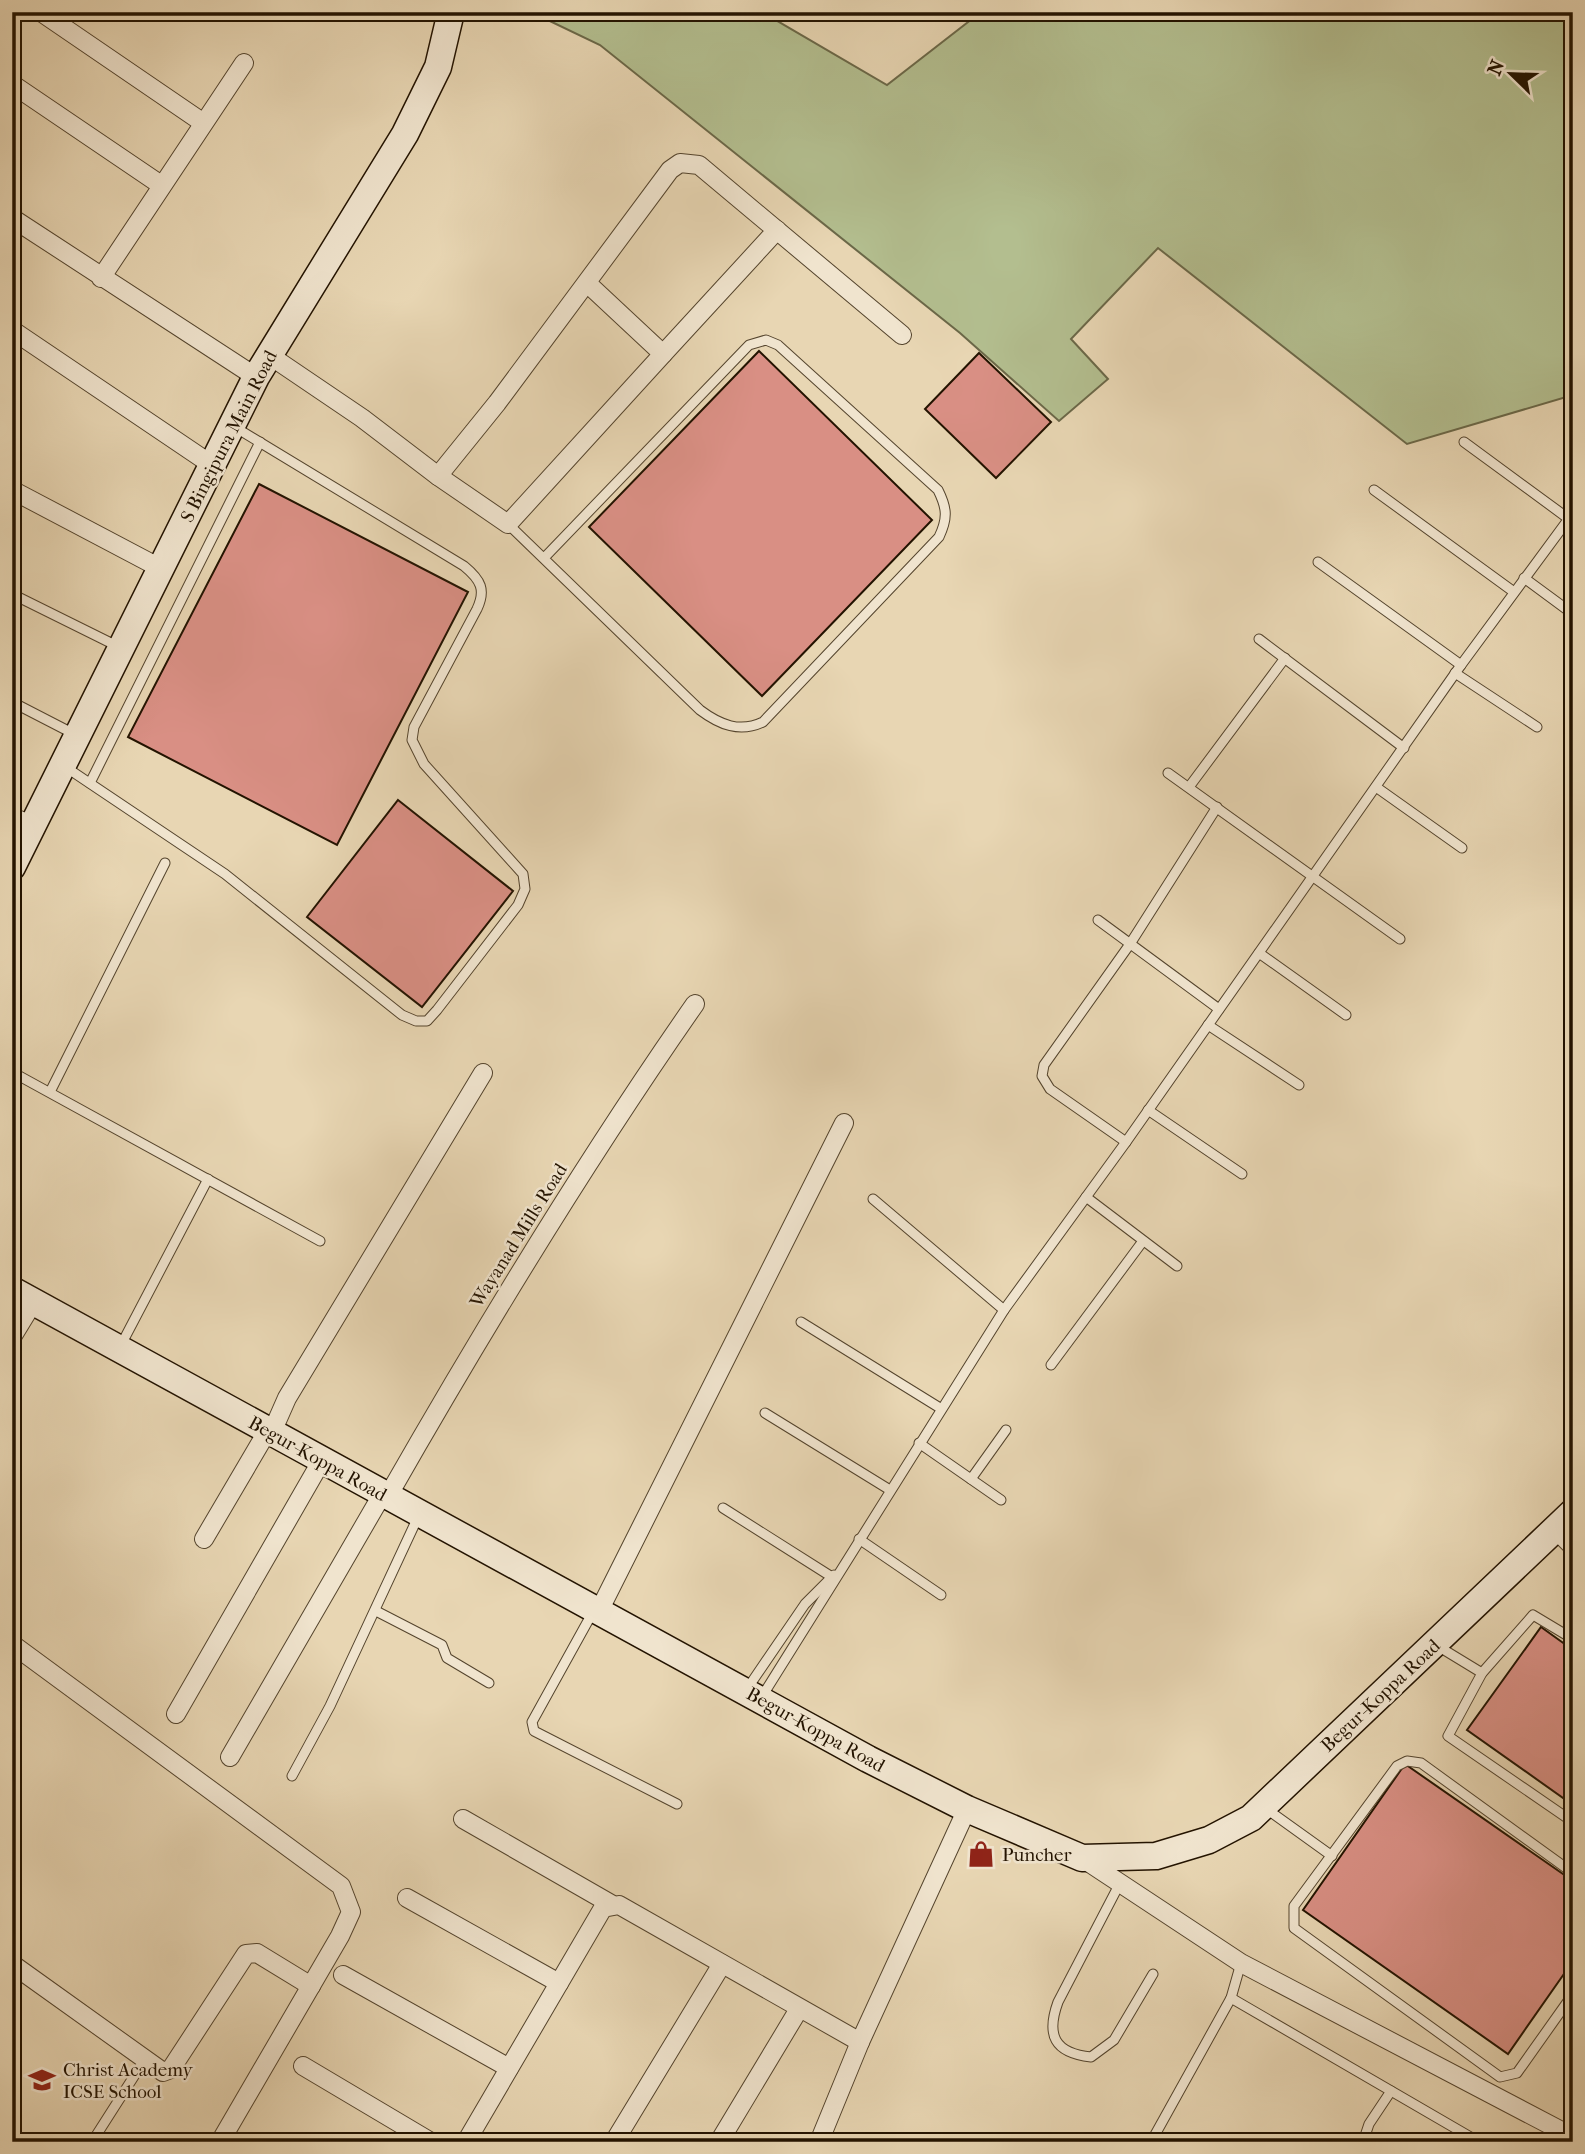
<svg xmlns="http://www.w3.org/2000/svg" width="1585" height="2154" viewBox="0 0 1585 2154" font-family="'IM FELL French Canon',serif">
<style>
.green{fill:#b3be8f;stroke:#6b6848;stroke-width:2}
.building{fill:#d98f84;stroke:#231300;stroke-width:2}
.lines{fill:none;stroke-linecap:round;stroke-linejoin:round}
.lane-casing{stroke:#54442d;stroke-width:11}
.street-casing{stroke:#54442d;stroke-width:20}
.secondary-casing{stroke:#231300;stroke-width:29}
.lane{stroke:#f0e4ce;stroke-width:9}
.street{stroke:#f0e4ce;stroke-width:18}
.secondary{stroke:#f0e4ce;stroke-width:26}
.labels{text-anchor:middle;stroke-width:5;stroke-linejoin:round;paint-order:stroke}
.street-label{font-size:19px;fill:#231300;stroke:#f0e4ce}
.poi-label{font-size:19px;fill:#231300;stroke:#f0e4ce;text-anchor:start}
</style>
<rect width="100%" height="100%" fill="#e8d6b3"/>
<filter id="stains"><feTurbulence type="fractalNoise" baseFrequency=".00286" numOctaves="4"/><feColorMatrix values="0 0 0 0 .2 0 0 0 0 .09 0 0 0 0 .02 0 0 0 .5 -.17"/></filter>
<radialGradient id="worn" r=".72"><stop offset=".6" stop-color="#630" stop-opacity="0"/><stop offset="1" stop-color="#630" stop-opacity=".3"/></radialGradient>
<path class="green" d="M 531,12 L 762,12 L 887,85 L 981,12 L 1573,12 L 1573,395 L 1407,444 L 1158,248 L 1071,339 L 1108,379 L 1059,421 L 960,333 L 600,45 Z"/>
<g class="building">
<path d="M 759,351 L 932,520 L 762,696 L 589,527 Z"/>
<path d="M 979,353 L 1051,422 L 996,478 L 925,409 Z"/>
<path d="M 259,484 L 468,592 L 337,845 L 128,737 Z"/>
<path d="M 398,800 L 513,891 L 422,1007 L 307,917 Z"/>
<path d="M 1541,1627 L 1573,1650 L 1573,1805 L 1467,1730 Z"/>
<path d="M 1405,1764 L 1573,1881 L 1573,1961 L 1508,2054 L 1303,1910 Z"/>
</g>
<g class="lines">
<defs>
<g id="lane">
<path d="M 1464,442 L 1569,519"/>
<path d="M 1374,490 L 1514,592"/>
<path d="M 508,524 L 700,710 C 720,725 740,733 763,722 L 939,537 C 948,518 947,508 938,490 L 778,345 L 766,340 L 749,345 L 544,558"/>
<path d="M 1318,562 L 1461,665"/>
<path d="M 1524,578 L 1573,614"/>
<path d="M 12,594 L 117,646"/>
<path d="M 1259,639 L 1404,748"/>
<path d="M 1455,673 L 1537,727"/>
<path d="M 12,702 L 76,735"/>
<path d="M 64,766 L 225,874 L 402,1015 L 416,1021 L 427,1021 L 437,1010 L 518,905 L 525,889 L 523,874 L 424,764 L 412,740 L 414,727 L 477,609 C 486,590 481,580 464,566 L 233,426"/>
<path d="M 1168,773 L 1400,939"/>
<path d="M 90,783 L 260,442"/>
<path d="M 1189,787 L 1285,658"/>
<path d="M 1376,787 L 1462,848"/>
<path d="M 12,812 L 33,821"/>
<path d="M 1098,920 L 1219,1009"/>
<path d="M 1259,953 L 1346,1015"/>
<path d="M 1208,1025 L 1299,1085"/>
<path d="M 12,1072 L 320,1241"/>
<path d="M 50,1092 L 165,863"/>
<path d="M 1148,1110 L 1242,1174"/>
<path d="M 1126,1142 L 1050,1089 L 1042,1076 L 1044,1065 L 1130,944 L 1217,807"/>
<path d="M 1086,1197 L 1177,1266"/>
<path d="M 873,1199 L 1004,1310"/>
<path d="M 801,1322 L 940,1408"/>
<path d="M 121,1345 L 208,1179"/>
<path d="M 1051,1365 L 1143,1241"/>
<path d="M 765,1413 L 890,1490"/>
<path d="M 919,1443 L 1001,1500"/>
<path d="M 971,1479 L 1006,1430"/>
<path d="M 723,1508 L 832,1577"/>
<path d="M 1554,1534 L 1573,1553"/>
<path d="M 859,1539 L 941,1595"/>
<path d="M 594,1610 L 532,1722 L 534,1731 L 677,1804"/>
<path d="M 376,1611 L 442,1645 L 447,1658 L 489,1683"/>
<path d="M 1573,1639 L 1533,1615 L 1482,1673 L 1448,1736 L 1573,1822"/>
<path d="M 1436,1645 L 1482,1673"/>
<path d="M 747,1689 L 805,1604 L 834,1575"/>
<path d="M 761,1698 L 1004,1310 L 1126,1142 L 1461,665 L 1573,513"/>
<path d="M 292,1776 L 330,1706 L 418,1517"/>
<path d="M 1265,1808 L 1332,1856"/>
<path d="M 1573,1873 L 1421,1763 L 1407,1761 L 1397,1766 L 1294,1906 L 1294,1928 L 1500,2077 L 1517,2073 L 1573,1994"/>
<path d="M 1120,1883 L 1058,2002 C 1046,2035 1054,2053 1091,2057 L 1114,2040 L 1153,1974"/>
<path d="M 1231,1998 L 1479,2142"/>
<path d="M 92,2142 L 145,2059"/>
<path d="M 1151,2142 L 1231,1998 L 1241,1963"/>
<path d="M 1363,2142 L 1369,2124 L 1391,2091"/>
</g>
<g id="street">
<path d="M 41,12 L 202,122"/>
<path d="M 12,84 L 161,185"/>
<path d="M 12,218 L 256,377"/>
<path d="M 101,278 L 244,63"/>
<path d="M 12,330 L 212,465"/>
<path d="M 663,354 L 777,230"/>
<path d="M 269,355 L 362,418 L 438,476 L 497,403 L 670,170 L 680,163 L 699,165 L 902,335"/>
<path d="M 438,476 L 508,524 L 663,354 L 587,283"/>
<path d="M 12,490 L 160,568"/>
<path d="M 12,1337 L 34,1301"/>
<path d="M 272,1432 L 287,1398 L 483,1073"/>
<path d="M 388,1496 C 484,1328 584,1163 695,1004"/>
<path d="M 204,1539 L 268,1430"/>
<path d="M 599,1611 L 844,1123"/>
<path d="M 12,1644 L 341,1886 L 351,1912 L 340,1936 L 220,2142"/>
<path d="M 176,1714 L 322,1460"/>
<path d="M 230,1757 L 383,1493"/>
<path d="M 463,1819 L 611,1904"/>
<path d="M 1082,1858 L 1241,1963 L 1573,2137"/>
<path d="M 407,1898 L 559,1983"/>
<path d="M 12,1964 L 163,2072 L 171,2069 L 246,1954 L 257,1953 L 311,1986"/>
<path d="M 343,1975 L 509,2068"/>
<path d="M 303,2066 L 431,2142"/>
<path d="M 466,2142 L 603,1908 L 619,1905 L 860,2042 L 967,1809"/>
<path d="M 614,2142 L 722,1964"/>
<path d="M 719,2142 L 799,2009"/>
<path d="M 819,2142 L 860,2042"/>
</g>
<g id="secondary">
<path d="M 12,867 L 256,377 L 405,134 L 438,67 L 451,12"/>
<path d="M 12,1290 L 868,1759 L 967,1809 L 1082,1858 L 1156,1856 L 1209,1840 L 1251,1818 L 1573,1512"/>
</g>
</defs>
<use href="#lane" class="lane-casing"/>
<use href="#street" class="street-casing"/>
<use href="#secondary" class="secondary-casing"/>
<use href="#lane" class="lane"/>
<use href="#street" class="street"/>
<use href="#secondary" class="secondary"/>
</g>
<defs>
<symbol id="shop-bare" viewBox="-9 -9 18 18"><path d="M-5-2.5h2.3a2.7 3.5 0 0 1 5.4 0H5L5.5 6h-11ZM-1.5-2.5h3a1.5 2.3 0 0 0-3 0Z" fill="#8f2418" stroke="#f0e4ce" stroke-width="2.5" paint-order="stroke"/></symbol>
<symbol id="school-bare" viewBox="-9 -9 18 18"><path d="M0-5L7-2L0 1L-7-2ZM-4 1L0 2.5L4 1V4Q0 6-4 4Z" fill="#8f2418" stroke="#f0e4ce" stroke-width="2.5" paint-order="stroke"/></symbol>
</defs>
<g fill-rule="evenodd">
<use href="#shop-bare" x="962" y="1835" width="38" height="38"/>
<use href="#school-bare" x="23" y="2061" width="38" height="38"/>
</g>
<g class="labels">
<g class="street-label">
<text transform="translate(228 436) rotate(-63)" y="7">S Bingipura Main Road</text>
<text transform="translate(518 1235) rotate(-58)" y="7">Wayanad Mills Road</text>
<text transform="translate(318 1458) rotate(29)" y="7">Begur-Koppa Road</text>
<text transform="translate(1380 1695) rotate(-43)" y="7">Begur-Koppa Road</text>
<text transform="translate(816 1729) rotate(29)" y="7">Begur-Koppa Road</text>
</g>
<g class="poi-label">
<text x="1002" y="1861">Puncher</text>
<text x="63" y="2076">Christ Academy<tspan x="63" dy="22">ICSE School</tspan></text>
</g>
</g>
<rect width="1585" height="2154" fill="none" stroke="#e8d6b3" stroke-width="42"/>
<rect x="14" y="14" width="1557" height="2126" fill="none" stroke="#231300" stroke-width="3.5"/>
<rect x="21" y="21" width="1543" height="2112" fill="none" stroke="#231300" stroke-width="2"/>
<g transform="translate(1511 74) rotate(293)" stroke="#f0e4ce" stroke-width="5" paint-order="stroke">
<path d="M0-5L12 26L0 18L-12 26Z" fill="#231300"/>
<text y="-10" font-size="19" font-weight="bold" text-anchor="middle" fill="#231300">N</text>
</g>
<rect width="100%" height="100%" filter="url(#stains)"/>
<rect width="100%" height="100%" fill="url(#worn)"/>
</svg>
